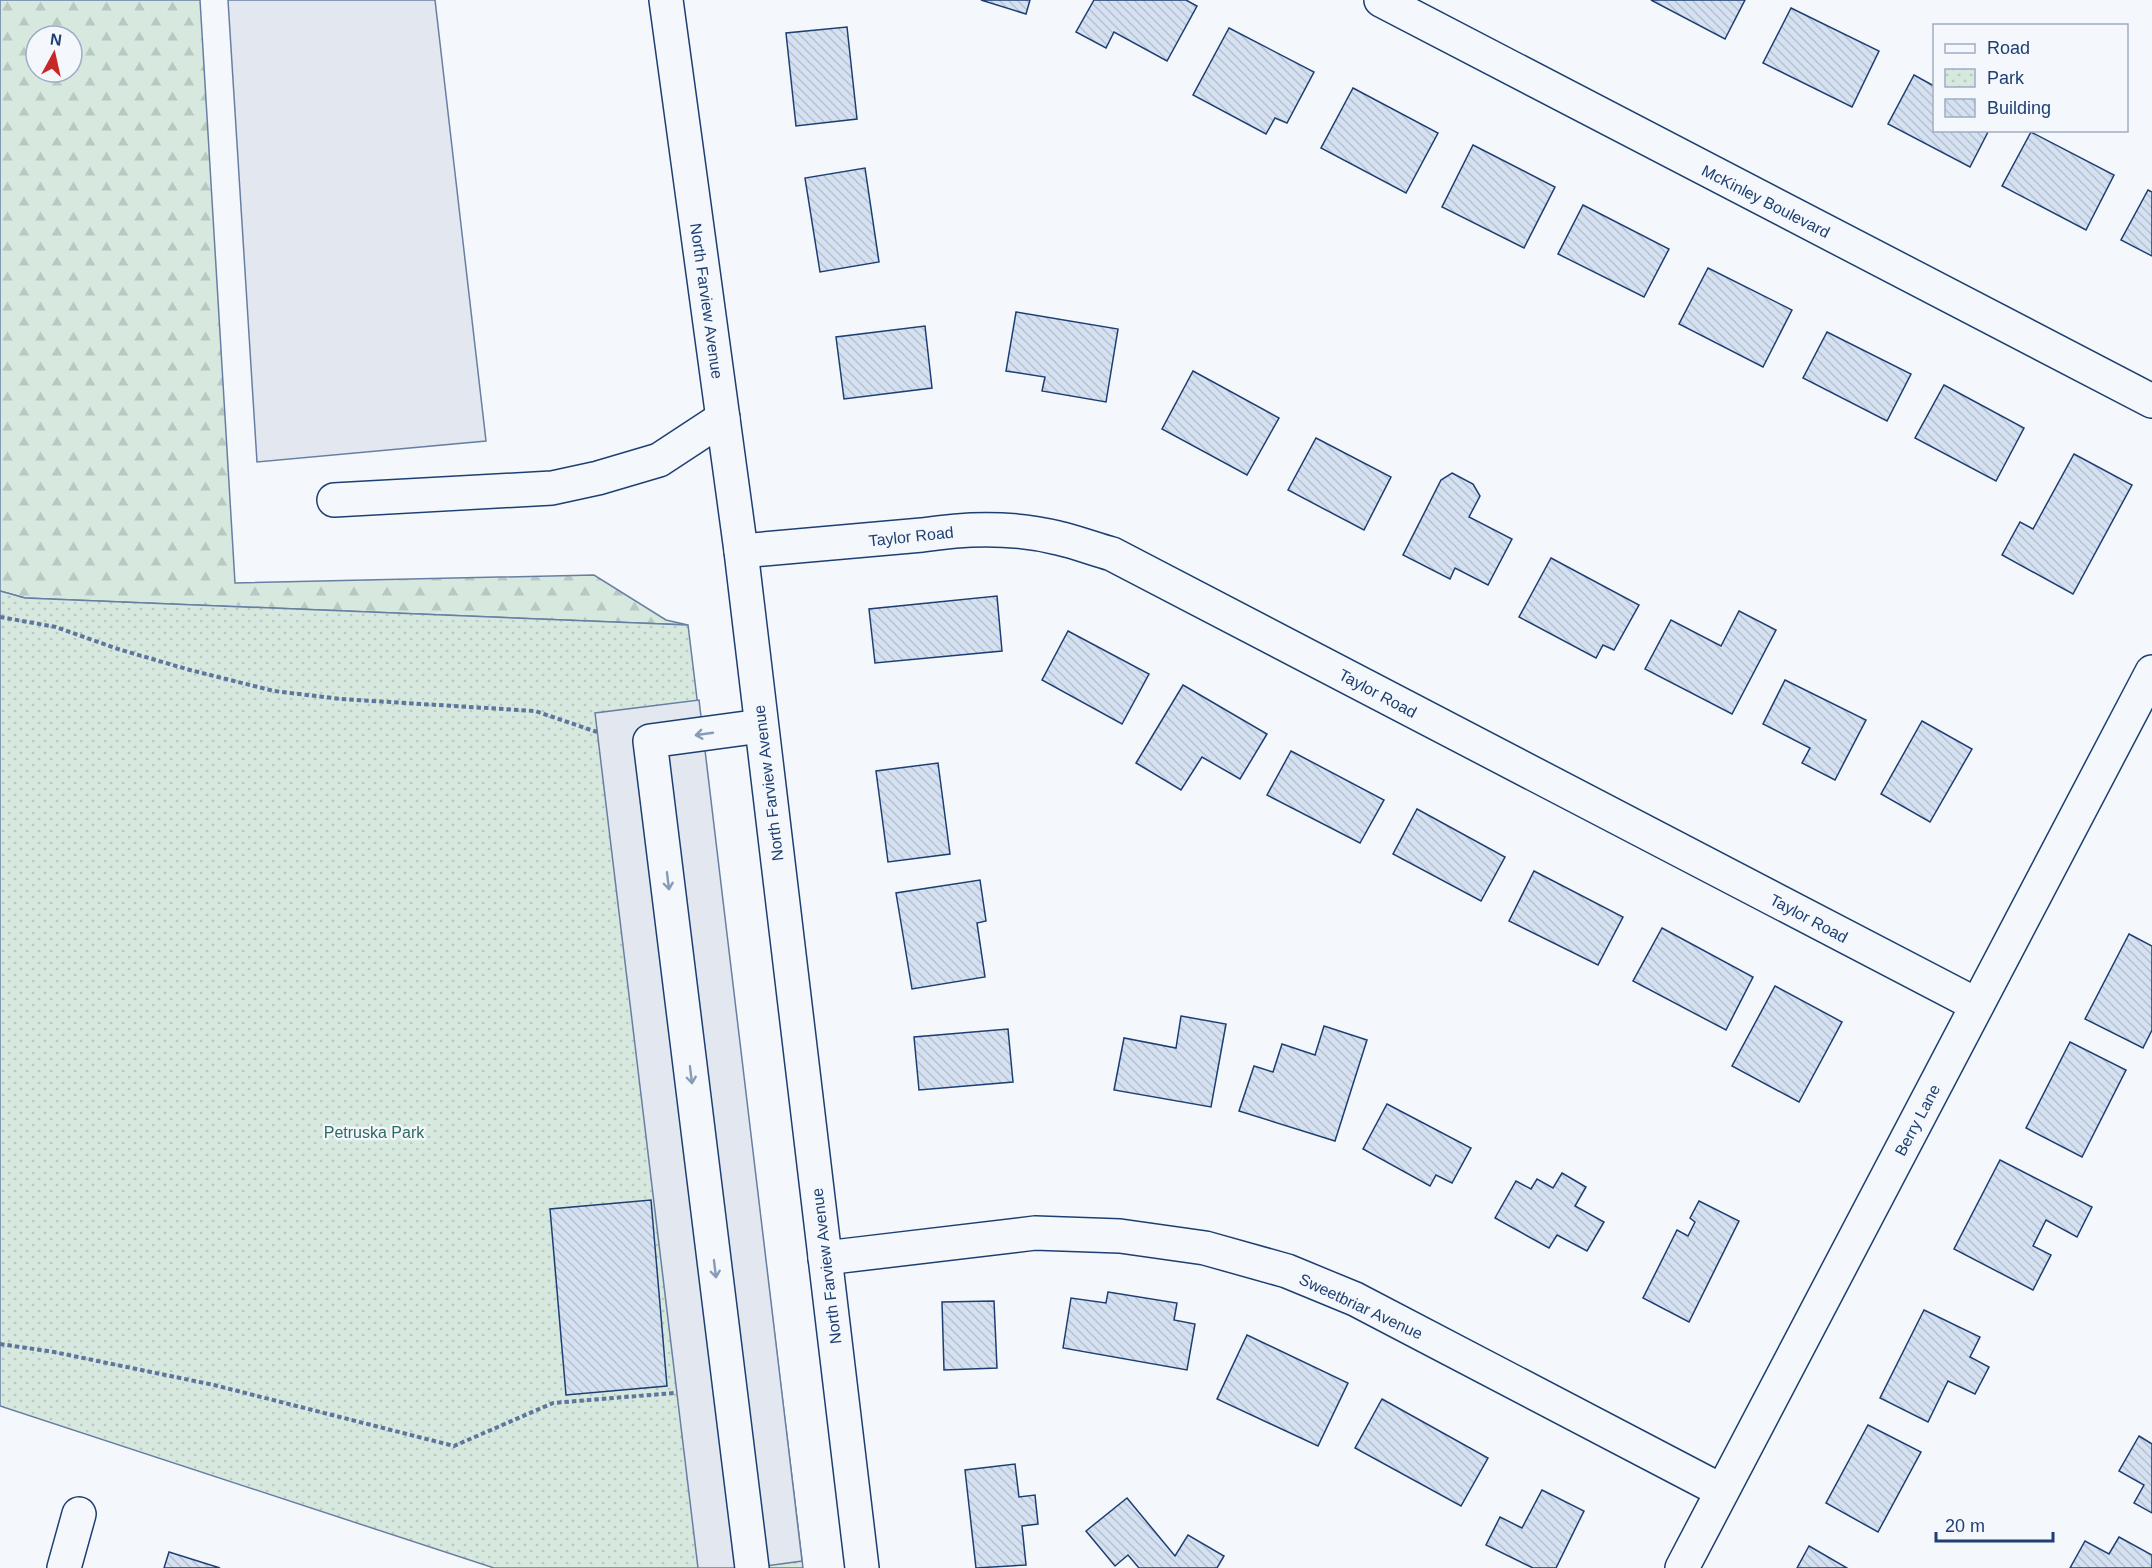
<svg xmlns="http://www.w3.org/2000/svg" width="2152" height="1568" viewBox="0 0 2152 1568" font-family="Arial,sans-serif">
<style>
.forest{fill:url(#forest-firs);stroke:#687fa3;stroke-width:1.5;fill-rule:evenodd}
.park{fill:url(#park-dots);stroke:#687fa3;stroke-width:1.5}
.parking{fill:#e3e8f0;stroke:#687fa3;stroke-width:1.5}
.building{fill:url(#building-back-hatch);stroke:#1d3f73;stroke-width:1.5}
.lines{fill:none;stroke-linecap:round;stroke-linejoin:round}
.minor-casing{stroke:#1d3f73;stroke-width:36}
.path{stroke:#5e769c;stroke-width:4;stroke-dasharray:4.5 3;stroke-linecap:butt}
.minor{stroke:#f4f7fb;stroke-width:33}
.oneway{stroke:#889bb7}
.labels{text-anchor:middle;stroke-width:4.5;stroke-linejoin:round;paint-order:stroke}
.street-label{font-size:16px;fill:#1d3f73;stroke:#f4f7fb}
.park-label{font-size:16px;fill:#2c6c60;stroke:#f4f7fb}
</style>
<defs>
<pattern id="forest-firs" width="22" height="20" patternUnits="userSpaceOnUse" patternTransform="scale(1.5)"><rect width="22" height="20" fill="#d7e8df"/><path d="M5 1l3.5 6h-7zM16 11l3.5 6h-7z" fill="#b8c8c3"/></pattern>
<pattern id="park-dots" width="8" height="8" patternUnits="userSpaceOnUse" patternTransform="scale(1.5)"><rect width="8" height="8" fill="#d7e8df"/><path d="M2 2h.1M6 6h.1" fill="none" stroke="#b8c8c3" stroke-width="1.8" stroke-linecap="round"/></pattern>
<pattern id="building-back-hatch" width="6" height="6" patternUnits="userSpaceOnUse" patternTransform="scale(1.5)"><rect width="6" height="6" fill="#d5e0f0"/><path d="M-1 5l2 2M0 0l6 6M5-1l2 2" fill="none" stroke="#b6c1d1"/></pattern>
</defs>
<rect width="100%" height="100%" fill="#f4f7fb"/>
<path class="forest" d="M 0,0 L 200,0 L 235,583 L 594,575 L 666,620 L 688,625 L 25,598 L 0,591 ZM 36,36 L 72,36 L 72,72 L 36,72 Z"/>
<path class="park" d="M 0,591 L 25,598 L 688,625 L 803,1568 L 494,1568 L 0,1406 Z"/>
<g class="parking">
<path d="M 228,0 L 435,0 L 486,441 L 257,462 Z"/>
<path d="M 699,700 L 802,1561 L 752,1568 L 698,1568 L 595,713 Z"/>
</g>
<g class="building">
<path d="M 981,0 L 1030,0 L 1026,14 Z"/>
<path d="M 1094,0 L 1186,0 L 1197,6 L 1167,61 L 1114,32 L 1106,48 L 1076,32 Z"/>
<path d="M 1651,0 L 1745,0 L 1725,39 Z"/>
<path d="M 1791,8 L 1879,51 L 1852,107 L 1763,63 Z"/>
<path d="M 847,27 L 857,119 L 796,126 L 786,33 Z"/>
<path d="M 1229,28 L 1314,72 L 1287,123 L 1275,118 L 1266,134 L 1193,95 Z"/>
<path d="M 1914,75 L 1934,86 L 1934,130 L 1989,130 L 1970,167 L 1888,124 Z"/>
<path d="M 1353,88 L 1438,133 L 1406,193 L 1321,148 Z"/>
<path d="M 2031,132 L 2114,175 L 2086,230 L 2002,186 Z"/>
<path d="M 1473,145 L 1555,187 L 1524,248 L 1442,207 Z"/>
<path d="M 865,168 L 879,262 L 820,272 L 805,178 Z"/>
<path d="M 2148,190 L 2152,192 L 2152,256 L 2121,240 Z"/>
<path d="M 1583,205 L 1669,249 L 1644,297 L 1558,254 Z"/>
<path d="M 1708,268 L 1792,310 L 1763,367 L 1679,324 Z"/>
<path d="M 1016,312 L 1118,329 L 1106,402 L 1042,391 L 1045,377 L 1006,371 Z"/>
<path d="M 925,326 L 932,388 L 844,399 L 836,337 Z"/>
<path d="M 1827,332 L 1911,374 L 1887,421 L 1803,378 Z"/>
<path d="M 1193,371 L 1279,418 L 1247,475 L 1162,429 Z"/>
<path d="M 1944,385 L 2024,428 L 1996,481 L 1915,438 Z"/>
<path d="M 1316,438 L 1391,477 L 1364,530 L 1288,490 Z"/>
<path d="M 2074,454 L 2132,485 L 2073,594 L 2002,555 L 2020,522 L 2033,529 Z"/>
<path d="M 1452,473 L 1473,484 L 1480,496 L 1469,517 L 1512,539 L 1488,585 L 1455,568 L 1450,579 L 1403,555 L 1441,480 Z"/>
<path d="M 1551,558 L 1639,605 L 1614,650 L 1603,645 L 1596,658 L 1519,617 Z"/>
<path d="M 997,596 L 1002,651 L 875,663 L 869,609 Z"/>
<path d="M 1739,611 L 1776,630 L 1732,714 L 1645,669 L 1671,620 L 1721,646 Z"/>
<path d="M 1068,631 L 1149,674 L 1122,724 L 1042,680 Z"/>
<path d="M 1785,680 L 1866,720 L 1835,780 L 1802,763 L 1810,748 L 1763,724 Z"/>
<path d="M 1183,685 L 1267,734 L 1240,779 L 1202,757 L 1181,790 L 1136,763 Z"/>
<path d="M 1922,721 L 1972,749 L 1930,822 L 1881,794 Z"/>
<path d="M 1291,751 L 1384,800 L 1360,843 L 1267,795 Z"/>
<path d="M 938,763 L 950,854 L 888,862 L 876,771 Z"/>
<path d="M 1417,809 L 1505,857 L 1481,901 L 1393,854 Z"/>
<path d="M 1534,871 L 1623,917 L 1598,965 L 1509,921 Z"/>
<path d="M 980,880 L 986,921 L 977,923 L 985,977 L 912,989 L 896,893 Z"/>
<path d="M 1662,928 L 1753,977 L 1726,1030 L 1633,981 Z"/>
<path d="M 2129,934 L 2152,946 L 2152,1030 L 2143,1048 L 2085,1019 Z"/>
<path d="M 1775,986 L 1842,1022 L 1799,1102 L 1732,1066 Z"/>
<path d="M 1181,1016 L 1226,1024 L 1211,1107 L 1114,1090 L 1124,1038 L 1176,1048 Z"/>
<path d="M 1324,1026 L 1367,1040 L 1335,1141 L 1239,1111 L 1254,1066 L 1273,1072 L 1282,1044 L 1315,1055 Z"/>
<path d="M 1008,1029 L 1013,1082 L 919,1090 L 914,1037 Z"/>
<path d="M 2070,1042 L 2126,1070 L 2082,1157 L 2026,1128 Z"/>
<path d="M 1387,1104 L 1471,1148 L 1452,1183 L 1436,1175 L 1430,1186 L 1363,1149 Z"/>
<path d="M 2000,1160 L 2092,1207 L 2077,1237 L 2046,1220 L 2033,1246 L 2051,1255 L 2033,1290 L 1954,1249 Z"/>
<path d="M 1562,1173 L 1586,1187 L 1575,1206 L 1604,1222 L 1587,1251 L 1557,1235 L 1549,1248 L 1495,1218 L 1516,1181 L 1531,1189 L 1537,1179 L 1553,1188 Z"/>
<path d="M 651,1200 L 667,1386 L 566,1395 L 550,1209 Z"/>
<path d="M 1699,1201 L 1739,1221 L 1689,1322 L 1643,1298 L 1677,1230 L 1688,1236 L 1695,1222 L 1690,1218 Z"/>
<path d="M 1108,1292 L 1177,1303 L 1174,1320 L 1195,1324 L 1187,1370 L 1063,1348 L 1071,1298 L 1106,1303 Z"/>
<path d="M 994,1301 L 997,1368 L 944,1370 L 942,1302 Z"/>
<path d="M 1924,1310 L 1980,1337 L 1970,1357 L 1989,1367 L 1975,1394 L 1948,1381 L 1928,1422 L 1880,1398 Z"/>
<path d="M 1247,1335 L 1348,1383 L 1318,1446 L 1217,1399 Z"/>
<path d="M 1382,1399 L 1488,1458 L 1461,1506 L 1355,1448 Z"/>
<path d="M 1868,1425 L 1921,1452 L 1878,1532 L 1826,1503 Z"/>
<path d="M 2139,1436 L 2152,1444 L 2152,1513 L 2134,1503 L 2144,1485 L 2119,1471 Z"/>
<path d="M 1015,1464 L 1019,1497 L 1035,1495 L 1038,1524 L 1022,1526 L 1026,1565 L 976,1568 L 965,1470 Z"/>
<path d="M 1542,1490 L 1584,1511 L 1556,1568 L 1533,1568 L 1486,1545 L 1500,1517 L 1522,1528 Z"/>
<path d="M 1127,1498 L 1175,1556 L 1188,1535 L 1224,1556 L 1217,1568 L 1139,1568 L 1128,1555 L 1115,1566 L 1086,1531 Z"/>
<path d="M 2119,1537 L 2152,1555 L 2152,1568 L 2070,1568 L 2085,1541 L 2109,1554 Z"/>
<path d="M 1809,1546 L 1847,1568 L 1797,1568 Z"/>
<path d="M 169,1552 L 220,1568 L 164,1568 Z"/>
</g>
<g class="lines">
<defs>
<g id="minor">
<path d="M 666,0 L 741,551 L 862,1568"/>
<path d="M 1381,0 L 2152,401"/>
<path d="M 334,500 L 552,488 L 598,478 L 659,460 L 723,418"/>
<path d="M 741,551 L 922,535 C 966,528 1014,527 1058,538 C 1076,542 1094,549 1112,554 L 1977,1005"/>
<path d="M 825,1258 L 1035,1233 L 1120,1236 L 1205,1248 L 1287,1271 L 1355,1299 L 1722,1491"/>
<path d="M 64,1568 L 79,1514"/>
<path d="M 752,1568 L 650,741 L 761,726"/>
<path d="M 1682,1568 L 2152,672"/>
</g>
</defs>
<use href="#minor" class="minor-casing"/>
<g class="path">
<path d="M 0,617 L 56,627 L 118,649 L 190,670 L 274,691 L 341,699 L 535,711 L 597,732"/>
<path d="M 0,1344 L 54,1352 L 214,1385 L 454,1446 L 553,1403 L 674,1393"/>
</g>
<use href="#minor" class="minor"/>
</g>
<defs><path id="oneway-shaft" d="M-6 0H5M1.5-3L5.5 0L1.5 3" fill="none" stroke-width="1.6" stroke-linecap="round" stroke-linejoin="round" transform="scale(1.5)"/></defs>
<g class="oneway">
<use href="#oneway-shaft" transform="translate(704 734) rotate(172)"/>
<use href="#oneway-shaft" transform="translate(668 881) rotate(83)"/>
<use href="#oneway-shaft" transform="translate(691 1075) rotate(83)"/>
<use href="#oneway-shaft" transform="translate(715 1269) rotate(83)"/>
</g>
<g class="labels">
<g class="street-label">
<text transform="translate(1766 201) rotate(27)" y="6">McKinley Boulevard</text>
<text transform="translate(707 301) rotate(82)" y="6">North Farview Avenue</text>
<text transform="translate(911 536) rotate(-6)" y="6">Taylor Road</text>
<text transform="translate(1378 693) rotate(28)" y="6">Taylor Road</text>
<text transform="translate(768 783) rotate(-97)" y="6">North Farview Avenue</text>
<text transform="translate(1809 918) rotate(28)" y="6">Taylor Road</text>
<text transform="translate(1917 1120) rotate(-62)" y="6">Berry Lane</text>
<text transform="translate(826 1266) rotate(-97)" y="6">North Farview Avenue</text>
<text transform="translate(1361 1306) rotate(25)" y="6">Sweetbriar Avenue</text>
</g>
<g class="park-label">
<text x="374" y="1138">Petruska Park</text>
</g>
</g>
<rect x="1933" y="24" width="195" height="108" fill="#f4f7fb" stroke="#9eadc5" stroke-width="1.5"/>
<rect x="1945" y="44" width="30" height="9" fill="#f4f7fb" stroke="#9eadc5" stroke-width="1.5"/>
<text x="1987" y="54" font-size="18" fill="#1d3f73">Road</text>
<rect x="1945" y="69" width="30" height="18" fill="url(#park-dots)" stroke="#9eadc5" stroke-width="1.5"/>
<text x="1987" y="84" font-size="18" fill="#1d3f73">Park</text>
<rect x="1945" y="99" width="30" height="18" fill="url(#building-back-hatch)" stroke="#9eadc5" stroke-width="1.5"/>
<text x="1987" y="114" font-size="18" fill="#1d3f73">Building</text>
<g transform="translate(54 54) rotate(8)"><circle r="28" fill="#f4f7fb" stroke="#9eadc5" stroke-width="1.5"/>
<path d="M0-4.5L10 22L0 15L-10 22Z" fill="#c62828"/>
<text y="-9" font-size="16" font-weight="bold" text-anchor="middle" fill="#1d3f73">N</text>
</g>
<path d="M1936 1532v9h117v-9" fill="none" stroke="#1d3f73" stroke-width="3"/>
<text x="1945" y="1532" font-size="18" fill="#1d3f73" stroke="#f4f7fb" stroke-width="4.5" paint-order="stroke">20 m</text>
</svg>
